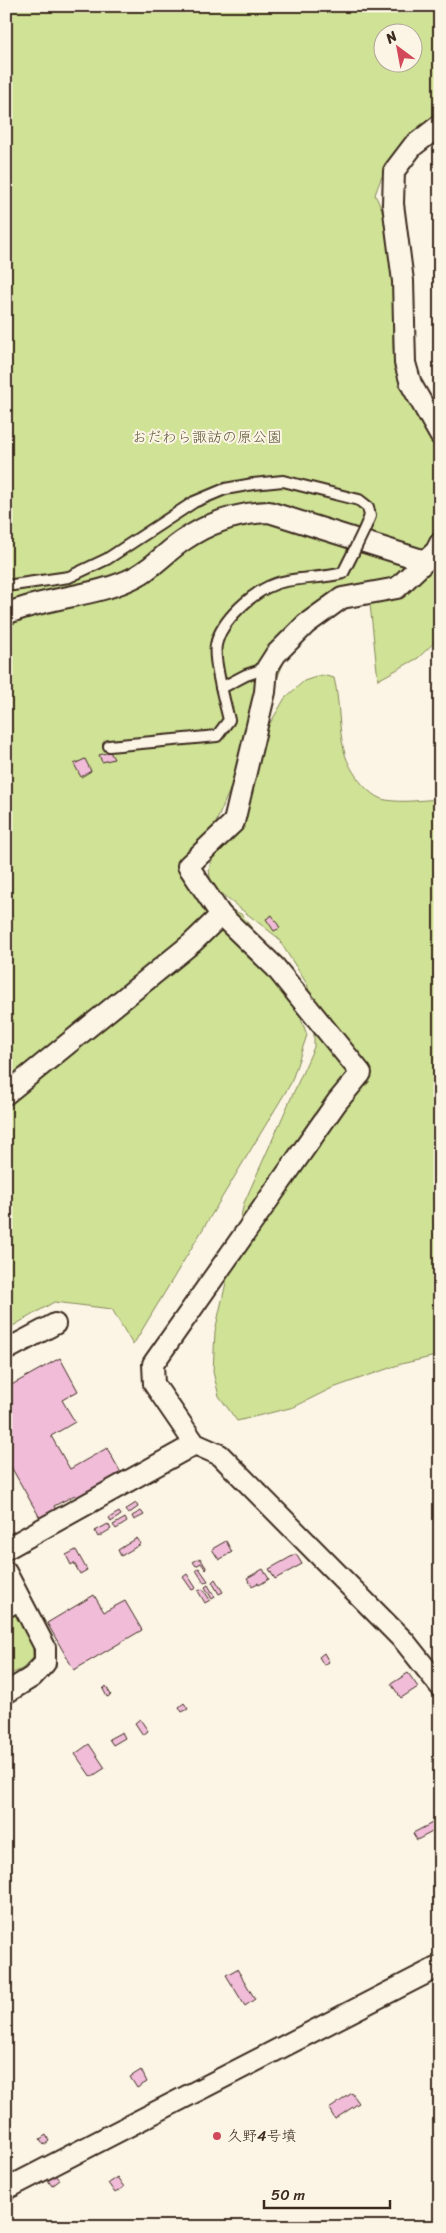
<svg xmlns="http://www.w3.org/2000/svg" width="446" height="2233" viewBox="0 0 446 2233" font-family="Sriracha,'Klee One',sans-serif">
<style>
.green{fill:#cfe296;stroke:#85865a;fill-rule:evenodd}
.building{fill:#f0bcd8;stroke:#3b2a1e}
.lines{fill:none;stroke-linecap:round;stroke-linejoin:round}
.lane-casing{stroke:#3b2a1e;stroke-width:14}
.street-casing{stroke:#3b2a1e;stroke-width:24}
.lane{stroke:#fcf5e5;stroke-width:10}
.street{stroke:#fcf5e5;stroke-width:20}
.lane-bridge-casing{stroke:#3b2a1e;stroke-width:14;stroke-linecap:butt}
.lane-bridge{stroke:#fcf5e5;stroke-width:10}
.poi-dot{fill:#d1495b;stroke:#fcf5e5;stroke-width:2}
.labels{text-anchor:middle;stroke-width:4;stroke-linejoin:round;paint-order:stroke}
.park-label{font-size:15px;fill:#60583c;stroke:#fcf5e5}
.poi-label{font-size:15px;fill:#3b2a1e;stroke:#fcf5e5;text-anchor:start}
</style>
<rect width="100%" height="100%" fill="#fcf5e5"/>
<filter id="ink" filterUnits="userSpaceOnUse"><feTurbulence type="fractalNoise" baseFrequency=".02" numOctaves="2"/><feDisplacementMap in="SourceGraphic" scale="10" xChannelSelector="R" yChannelSelector="G"/><feConvolveMatrix kernelMatrix="1 2 1 2 8 2 1 2 1" color-interpolation-filters="sRGB"/></filter>
<g filter="url(#ink)">
<g class="green">
<path d="M 6,6 L 440,6 L 440,118 C 406,139 388,155 375,195 L 393,231 L 393,348 L 396,372 L 402,384 L 428,426 L 437,446 L 440,472 L 440,637 L 418,658 L 378,680 L 368,585 L 292,643 L 193,877 L 214,903 L 241,914 L 283,969 L 307,1035 L 291,1083 L 133,1345 L 112,1309 L 54,1302 L 6,1330 ZM 384,32 L 414,32 L 414,62 L 384,62 Z"/>
<path d="M 322,675 L 334,678 C 340,702 338,726 344,750 C 347,767 368,798 386,800 C 403,803 423,800 440,799 L 440,1355 L 401,1364 L 330,1389 L 294,1407 L 237,1421 L 219,1396 L 213,1372 L 215,1331 L 244,1203 L 314,1047 L 314,1010 L 307,984 L 277,937 L 211,886 L 209,869 L 219,840 L 269,725 L 285,698 L 304,681 Z"/>
<path d="M 6,1597 L 32,1637 L 33,1658 L 22,1669 L 6,1676 Z"/>
</g>
<g class="building">
<path d="M 110,752 L 114,759 L 102,762 L 99,755 Z"/>
<path d="M 85,759 L 91,771 L 81,777 L 74,764 Z"/>
<path d="M 272,915 L 280,928 L 274,931 L 266,919 Z"/>
<path d="M 60,1358 L 78,1391 L 62,1400 L 75,1422 L 51,1436 L 70,1469 L 107,1448 L 125,1480 L 81,1505 L 75,1495 L 54,1506 L 59,1516 L 44,1525 L 6,1458 L 6,1388 Z"/>
<path d="M 136,1503 L 138,1507 L 128,1514 L 125,1510 Z"/>
<path d="M 141,1511 L 144,1515 L 134,1520 L 132,1516 Z"/>
<path d="M 119,1512 L 121,1515 L 111,1522 L 109,1518 Z"/>
<path d="M 125,1518 L 127,1522 L 116,1529 L 113,1525 Z"/>
<path d="M 108,1524 L 111,1529 L 98,1537 L 95,1531 Z"/>
<path d="M 137,1538 L 141,1544 L 121,1556 L 118,1550 Z"/>
<path d="M 226,1541 L 232,1552 L 219,1560 L 212,1549 Z"/>
<path d="M 76,1550 L 87,1570 L 80,1574 L 74,1563 L 71,1565 L 66,1555 Z"/>
<path d="M 296,1554 L 302,1564 L 275,1579 L 269,1569 Z"/>
<path d="M 200,1558 L 207,1569 L 206,1570 L 201,1563 L 196,1566 L 193,1562 Z"/>
<path d="M 199,1568 L 208,1581 L 204,1583 L 196,1570 Z"/>
<path d="M 263,1569 L 269,1579 L 259,1585 L 258,1583 L 252,1586 L 247,1578 Z"/>
<path d="M 187,1574 L 196,1588 L 192,1590 L 183,1577 Z"/>
<path d="M 215,1579 L 223,1592 L 219,1594 L 212,1582 Z"/>
<path d="M 208,1585 L 215,1597 L 212,1599 L 205,1587 Z"/>
<path d="M 203,1589 L 210,1600 L 205,1603 L 198,1591 Z"/>
<path d="M 94,1595 L 104,1612 L 125,1601 L 142,1630 L 74,1670 L 47,1623 Z"/>
<path d="M 324,1653 L 329,1662 L 324,1665 L 319,1657 Z"/>
<path d="M 408,1673 L 418,1687 L 401,1698 L 391,1684 Z"/>
<path d="M 106,1686 L 111,1695 L 107,1697 L 103,1689 Z"/>
<path d="M 184,1703 L 188,1709 L 182,1712 L 179,1707 Z"/>
<path d="M 140,1719 L 148,1731 L 143,1735 L 135,1723 Z"/>
<path d="M 122,1732 L 125,1738 L 113,1745 L 109,1739 Z"/>
<path d="M 89,1744 L 105,1768 L 91,1777 L 75,1754 Z"/>
<path d="M 440,1819 L 440,1828 L 417,1840 L 413,1833 Z"/>
<path d="M 237,1969 L 255,1999 L 245,2006 L 226,1975 Z"/>
<path d="M 141,2070 L 147,2082 L 137,2088 L 130,2077 Z"/>
<path d="M 352,2093 L 359,2103 L 335,2119 L 329,2109 Z"/>
<path d="M 46,2135 L 49,2141 L 44,2145 L 40,2139 Z"/>
<path d="M 52,2170 L 60,2180 L 52,2186 L 45,2176 Z"/>
<path d="M 117,2177 L 124,2187 L 115,2193 L 108,2183 Z"/>
</g>
<g class="lines">
<defs>
<g id="lane">
<path d="M 6,586 L 69,577 L 107,559 L 194,502 L 225,489 L 253,484 L 283,481 L 359,500 L 368,507 L 370,516 L 365,528"/>
<path d="M 221,688 L 246,675 L 267,668"/>
<path d="M 109,746 L 217,736 L 229,720 C 225,703 213,660 216,645 C 221,620 253,592 275,584 C 293,577 322,579 343,573 L 353,553"/>
<path d="M 6,1613 L 21,1604"/>
</g>
<g id="street">
<path d="M 440,125 L 413,146 L 394,171 L 393,204 L 403,281 L 405,363 L 411,384 L 440,435"/>
<path d="M 6,614 C 46,597 99,596 135,577 C 153,568 167,551 184,540 C 210,522 237,513 269,512 L 425,561"/>
<path d="M 221,915 L 275,967 L 361,1073 L 337,1102 L 153,1364 L 154,1384 L 195,1444 L 220,1455 L 405,1642 L 440,1686"/>
<path d="M 6,1094 L 192,943 L 221,915 L 188,866 L 234,822 L 265,692 L 267,668 L 276,654 L 306,624 L 342,598 L 397,588 L 436,551 L 440,543"/>
<path d="M 6,1350 L 55,1324"/>
<path d="M 6,1549 L 195,1444"/>
<path d="M 6,1572 L 45,1647 L 45,1663 L 32,1677 L 6,1693"/>
<path d="M 6,2189 L 440,1966"/>
</g>
</defs>
<use href="#lane" class="lane-casing"/>
<use href="#street" class="street-casing"/>
<use href="#lane" class="lane"/>
<use href="#street" class="street"/>
<defs>
<path id="lane-bridge" d="M 353,553 L 365,528"/>
</defs>
<use href="#lane-bridge" class="lane-bridge-casing"/>
<use href="#lane-bridge" class="lane-bridge"/>
</g>
</g>
<circle class="poi-dot" cx="217" cy="2136" r="5"/>
<g class="labels">
<g class="park-label">
<text x="207" y="442">おだわら諏訪の原公園</text>
</g>
<g class="poi-label">
<text x="227" y="2141">久野4号墳</text>
</g>
</g>
<rect width="446" height="2233" fill="none" stroke="#fcf5e5" stroke-width="25"/>
<rect x="12" y="12" width="421" height="2208" fill="none" stroke="#3b2a1e" stroke-width="2" filter="url(#ink)"/>
<g transform="translate(398 48) rotate(328)"><circle r="24" fill="#fcf5e5" stroke="#afa495"/>
<path d="M0-4L9 19L0 12L-9 19Z" fill="#d1495b"/>
<text y="-8" font-size="14" font-weight="bold" text-anchor="middle" fill="#3b2a1e">N</text>
</g>
<path d="M264 2200v8h126v-8" fill="none" stroke="#3b2a1e" stroke-width="2.5"/>
<text x="271" y="2200" font-size="15" fill="#3b2a1e" stroke="#fcf5e5" stroke-width="4" paint-order="stroke">50 m</text>
</svg>
